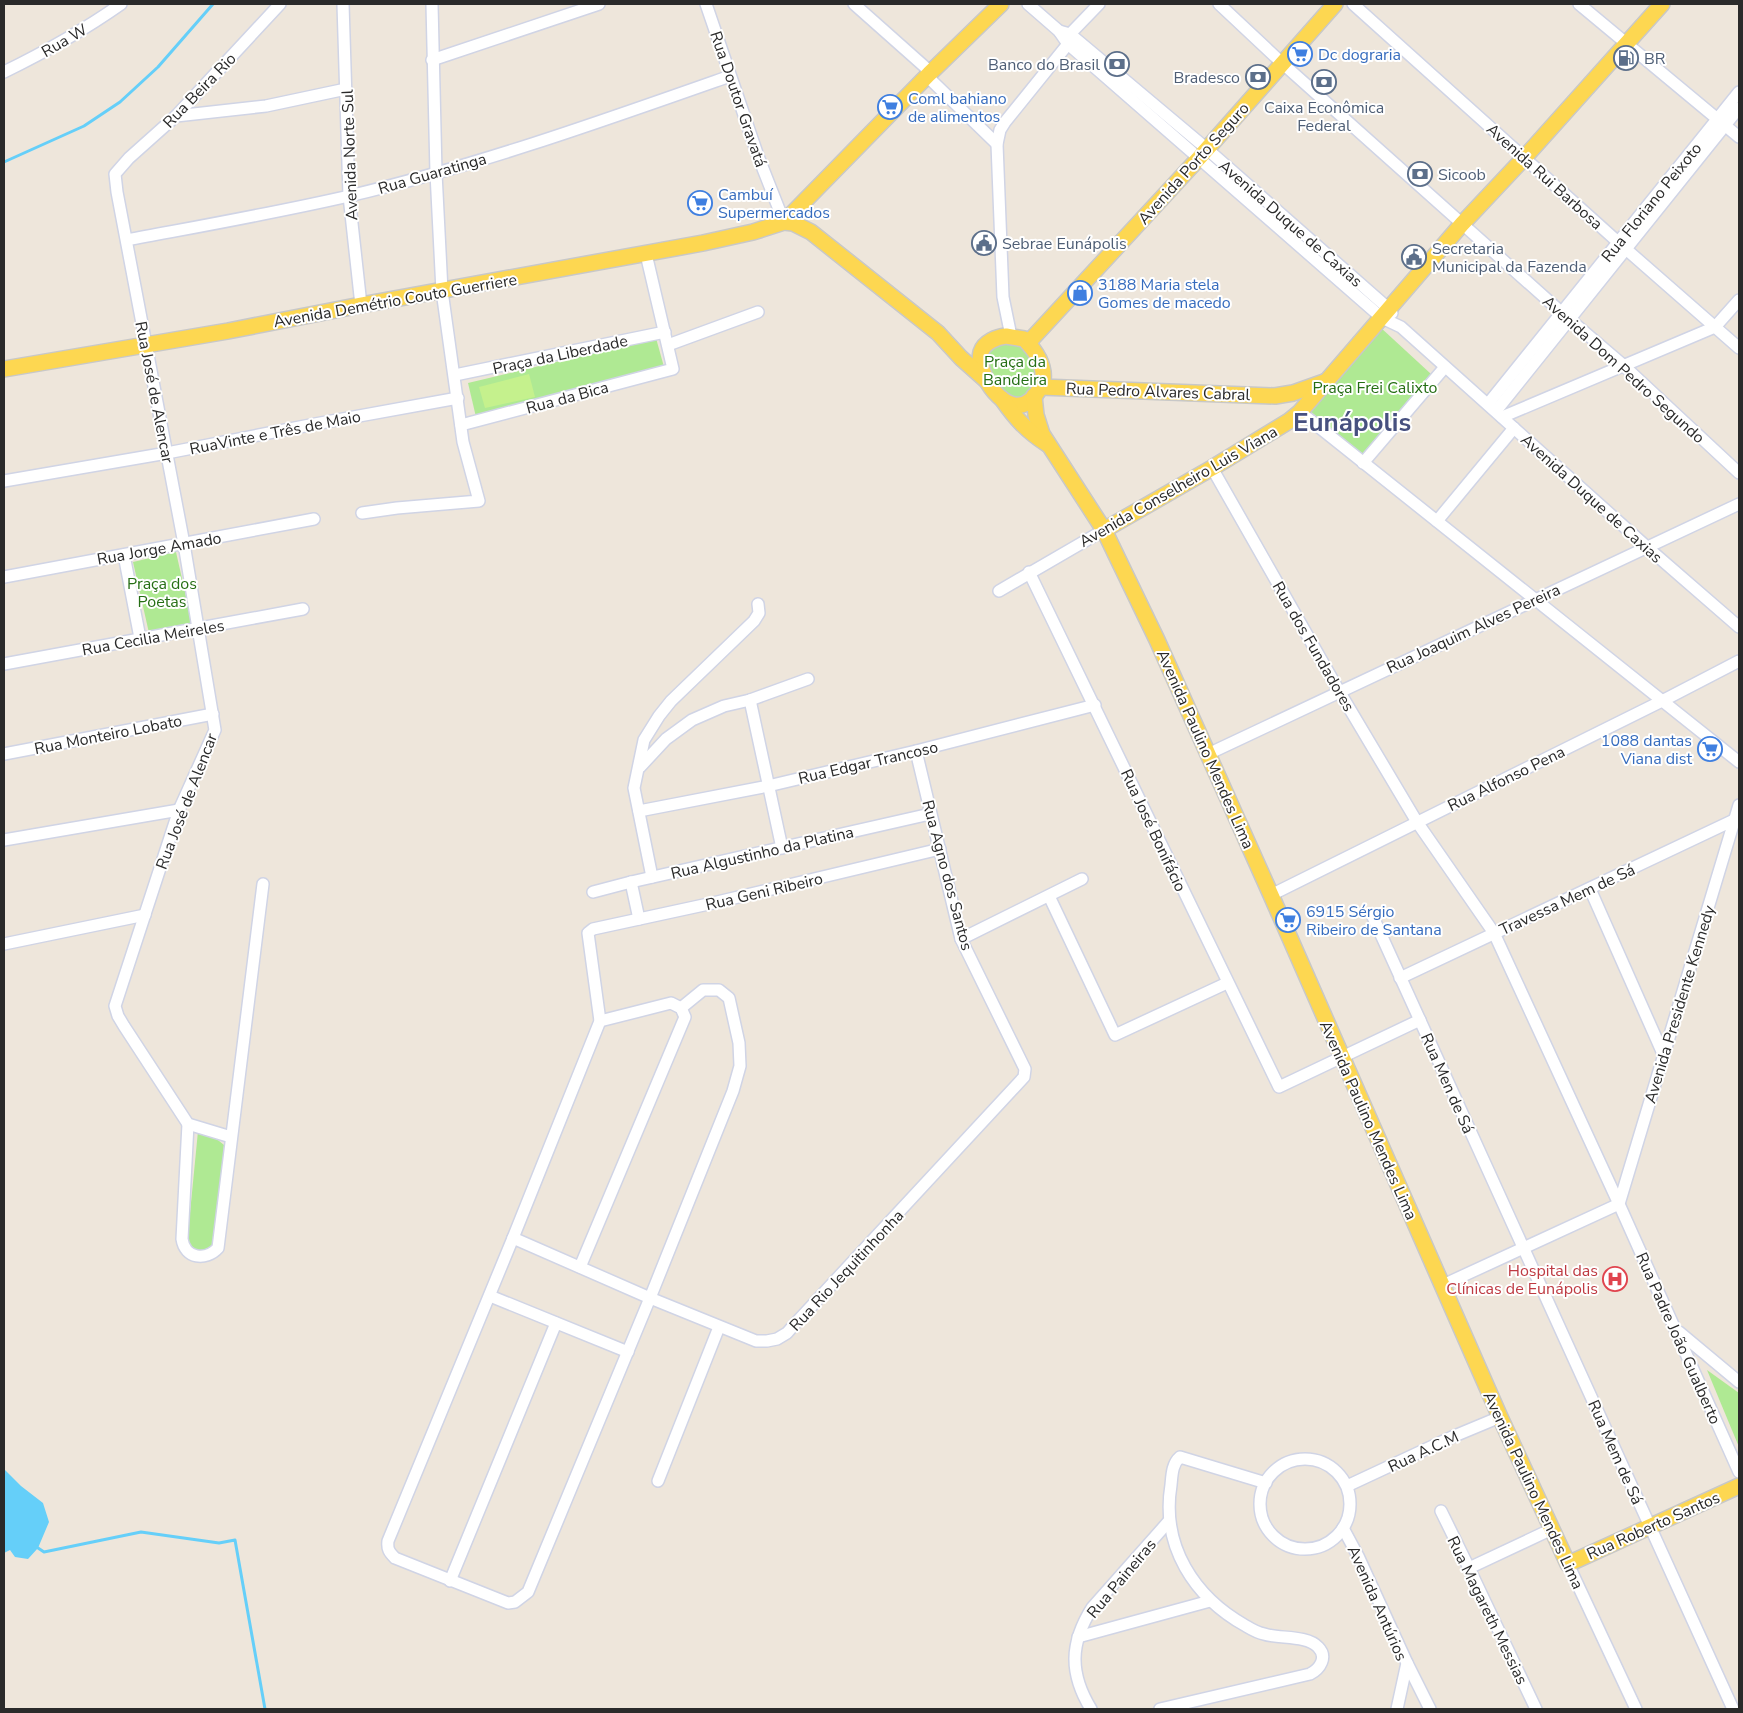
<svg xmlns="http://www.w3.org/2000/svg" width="1743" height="1713" viewBox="0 0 1743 1713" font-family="'Nunito Sans',sans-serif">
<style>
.green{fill:#afe993}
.pitch{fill:#c5f18d}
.water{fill:#65cff9}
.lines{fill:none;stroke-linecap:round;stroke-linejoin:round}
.stream{stroke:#65cff9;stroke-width:3}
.minor-casing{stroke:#d0d4e5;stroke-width:14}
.major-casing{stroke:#c8c8c8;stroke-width:18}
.minor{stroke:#fff;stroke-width:11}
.major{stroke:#fdd751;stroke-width:15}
.labels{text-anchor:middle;stroke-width:4;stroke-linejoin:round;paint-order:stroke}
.street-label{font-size:16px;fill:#2a2a2a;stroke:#fff}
.shop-label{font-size:16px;fill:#366cbe;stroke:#fff;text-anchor:start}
.service-label{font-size:16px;fill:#4e5e75;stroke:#fff;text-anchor:start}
.park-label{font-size:16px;fill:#256e14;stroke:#fff}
.health-label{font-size:16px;fill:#be3a42;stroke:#fff;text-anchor:end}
.town-label{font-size:26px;font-weight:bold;fill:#47507f;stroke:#fff}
</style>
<rect width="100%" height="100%" fill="#eee6db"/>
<g class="green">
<path d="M 1380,327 L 1431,374 L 1362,455 L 1310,411 Z"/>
<path d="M 656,338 L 664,367 L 476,417 L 468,383 Z"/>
<path d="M 1000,341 L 1020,344 L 1037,361 L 1036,384 L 1027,394 L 1016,400 L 1004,395 L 991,375 L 987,354 L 991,346 Z"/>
<path d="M 176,552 L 192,623 L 149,633 L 133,562 Z"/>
<path d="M 198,1131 L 208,1132 L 224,1145 L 215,1246 L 212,1249 L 197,1253 L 187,1244 Z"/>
<path d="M 1707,1370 L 1739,1393 L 1739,1447 Z"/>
</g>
<path class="pitch" d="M 529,374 L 535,397 L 485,408 L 479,387 Z"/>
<path class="water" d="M 4,1469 L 21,1486 L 43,1503 L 49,1522 L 38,1548 L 28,1559 L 15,1557 L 10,1550 L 4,1553 Z"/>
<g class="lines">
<g class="stream">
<path d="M 4,162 L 84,126 L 120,102 L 158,67 L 213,4"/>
<path d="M 35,1546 L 44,1552 L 141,1532 L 219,1543 L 235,1540 L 265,1709"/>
</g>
<defs>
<g id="minor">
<path d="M 343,4 L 349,196 L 361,305"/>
<path d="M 706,4 L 758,156 L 784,222"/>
<path d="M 854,4 L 925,67 L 932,81 L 997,144"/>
<path d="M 1028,4 L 1059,31 L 1068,44 L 1382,318 L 1401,327 L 1648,548 L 1739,627"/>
<path d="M 1219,4 L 1282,63 L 1561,312 L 1623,365 L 1739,473"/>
<path d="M 1353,4 L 1619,243 L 1739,348"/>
<path d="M 1579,4 L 1739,137"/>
<path d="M 1059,31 L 1070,34 L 1207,149 L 1389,309 L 1392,313"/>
<path d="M 1070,34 L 1099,4"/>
<path d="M 432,60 L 599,4"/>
<path d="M 4,72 C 45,52 84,30 121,4"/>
<path d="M 176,116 L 266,106 L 346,89"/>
<path d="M 127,240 C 201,226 275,213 349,196 C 479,165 605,120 730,76"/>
<path d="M 1011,336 L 1003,297 L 997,144 L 1000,130 L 1005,122 L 1068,44 L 1069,38"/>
<path d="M 668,345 L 758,312"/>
<path d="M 455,375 L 665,332"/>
<path d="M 1488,404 L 1739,92"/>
<path d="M 1496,411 L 1739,108"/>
<path d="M 1300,412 L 1739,762"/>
<path d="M 1502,417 L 1715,327 L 1739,300"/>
<path d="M 461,425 L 673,369 L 646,254"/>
<path d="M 1363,463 L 1445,367"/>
<path d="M 1212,468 L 1339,691 L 1417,822 L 1494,933 L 1619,1204 L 1739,1472"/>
<path d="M 4,481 L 167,453 L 315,424 L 458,398"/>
<path d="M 362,513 L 397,508 L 479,501 L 463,442 L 442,291 L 436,173 L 432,4"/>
<path d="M 1437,521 L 1514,428"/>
<path d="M 124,555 L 140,638"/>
<path d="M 1029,572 L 1279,1087 L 1420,1020"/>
<path d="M 4,577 L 314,519"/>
<path d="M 999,591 L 1104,530"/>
<path d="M 4,664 L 303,609"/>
<path d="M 750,700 L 782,848"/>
<path d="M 4,754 L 213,714"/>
<path d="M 1208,754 L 1739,504"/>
<path d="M 640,767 L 666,739 L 692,720 L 724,706 L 750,700 L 808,679"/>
<path d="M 639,811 L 768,786 L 916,751 L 1095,705"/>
<path d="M 4,840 L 179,810"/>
<path d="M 652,877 L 634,788 L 644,740 L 659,716 L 671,701 L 754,621 L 759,613 L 758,604"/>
<path d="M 631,882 L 639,919"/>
<path d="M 1590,889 L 1664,1056"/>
<path d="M 593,892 L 631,882 L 930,814"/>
<path d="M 1271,895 L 1662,701 L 1739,661"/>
<path d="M 1049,896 L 1115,1035 L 1227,983"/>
<path d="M 1373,917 L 1733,1709"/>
<path d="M 961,939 L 1082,879"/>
<path d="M 4,944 L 145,915"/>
<path d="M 1400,978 L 1734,820"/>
<path d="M 681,1008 L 703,990 L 719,990 L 729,998 L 739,1043 L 740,1066 L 733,1091 L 650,1298 L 528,1592 L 515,1602 L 508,1603 L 395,1558 C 389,1552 387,1549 388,1541 L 513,1238 L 600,1021 L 588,933 L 593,929 L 713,903 L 940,849"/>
<path d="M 188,1124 L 182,1239 C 185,1259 206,1261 218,1248 L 263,884"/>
<path d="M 231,1137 L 188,1124 L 124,1026 L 118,1016 L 115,1006 L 179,810 L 215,730 L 184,544 L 117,192 L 115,174 L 129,158 L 176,116 L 280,4"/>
<path d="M 1619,1204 L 1739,805"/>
<path d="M 513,1238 L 650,1298 L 756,1341 L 767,1341 L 777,1339 L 787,1333 L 794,1325 L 1024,1077 L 1025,1069 L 961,939 L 916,751"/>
<path d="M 580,1267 L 685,1017 L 681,1008 L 671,1003 L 600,1021"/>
<path d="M 1443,1285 L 1619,1204"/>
<path d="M 490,1296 L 628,1352"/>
<path d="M 1679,1332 L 1739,1382"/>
<circle cx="1305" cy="1504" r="45"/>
<path d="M 658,1481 L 719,1327"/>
<path d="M 1347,1486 L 1452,1437 L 1500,1417"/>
<path d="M 1441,1511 L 1469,1568 L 1536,1709"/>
<path d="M 1343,1528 L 1358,1556 L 1407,1663 L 1397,1709"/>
<path d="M 1568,1564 L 1636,1709"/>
<path d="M 1469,1568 L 1552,1529"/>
<path d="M 450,1581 L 556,1323"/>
<path d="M 1078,1637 L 1210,1601"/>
<path d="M 1407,1663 L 1430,1709"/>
<path d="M 1091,1709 C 1069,1673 1070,1643 1092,1608 L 1169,1521"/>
<path d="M 1160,1709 L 1310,1674 C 1320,1669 1328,1657 1318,1647 C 1307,1635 1279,1639 1264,1634 C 1258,1633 1251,1629 1246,1626 C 1194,1597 1161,1546 1171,1485 C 1172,1475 1172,1464 1180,1457 L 1266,1483"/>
</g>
<g id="major">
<path d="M 784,222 L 929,74 L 1001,4"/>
<path d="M 1006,336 L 1024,339 C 1035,350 1045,364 1043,380 C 1041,388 1037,394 1031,400 C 1007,421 975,374 981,352 C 984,342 997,337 1006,336 Z"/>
<path d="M 1028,343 L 1199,158 L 1335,4"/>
<path d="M 4,369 L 228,331 L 361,305 L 703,243 L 753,232 L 784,222 L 793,223 L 811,232 L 938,333 L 961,358 L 988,382"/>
<path d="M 1041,387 L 1275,396 L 1293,393 L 1324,382"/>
<path d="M 1034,396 L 1036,415 L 1042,434 L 1104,530 L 1157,640 L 1271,895 L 1500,1417 L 1568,1564 L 1739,1486"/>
<path d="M 1002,399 C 1016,419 1027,431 1047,444"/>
<path d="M 1104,530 L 1212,468 L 1289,421 L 1300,412 L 1462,224 L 1525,157 L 1662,4"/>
</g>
</defs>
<use href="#minor" class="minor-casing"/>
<use href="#major" class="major-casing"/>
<use href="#minor" class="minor"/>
<use href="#major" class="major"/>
</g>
<defs>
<symbol id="supermarket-ring" viewBox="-11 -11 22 22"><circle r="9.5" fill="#fff" stroke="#3f7fe0" stroke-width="1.5"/><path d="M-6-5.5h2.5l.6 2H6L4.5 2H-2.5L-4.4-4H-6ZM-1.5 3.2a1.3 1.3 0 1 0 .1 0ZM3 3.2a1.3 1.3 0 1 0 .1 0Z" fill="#3f7fe0"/></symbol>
<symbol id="fuel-ring" viewBox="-11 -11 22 22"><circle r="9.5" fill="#fff" stroke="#5c6f8a" stroke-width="1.5"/><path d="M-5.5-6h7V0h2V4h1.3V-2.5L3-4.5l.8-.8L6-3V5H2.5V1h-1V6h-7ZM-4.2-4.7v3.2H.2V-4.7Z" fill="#5c6f8a"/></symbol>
<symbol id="bank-ring" viewBox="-11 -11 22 22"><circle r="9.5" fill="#fff" stroke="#5c6f8a" stroke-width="1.5"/><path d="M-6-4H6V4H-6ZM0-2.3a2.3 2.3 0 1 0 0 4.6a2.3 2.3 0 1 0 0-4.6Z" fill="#5c6f8a"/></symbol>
<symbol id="civic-ring" viewBox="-11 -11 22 22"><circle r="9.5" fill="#fff" stroke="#5c6f8a" stroke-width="1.5"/><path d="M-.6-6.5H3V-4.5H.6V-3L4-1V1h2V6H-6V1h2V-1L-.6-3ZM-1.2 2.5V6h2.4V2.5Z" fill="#5c6f8a"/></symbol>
<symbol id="shop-ring" viewBox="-11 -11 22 22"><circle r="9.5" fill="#fff" stroke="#3f7fe0" stroke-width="1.5"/><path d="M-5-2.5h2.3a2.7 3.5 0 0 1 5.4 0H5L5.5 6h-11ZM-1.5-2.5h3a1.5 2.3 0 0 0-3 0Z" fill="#3f7fe0"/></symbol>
<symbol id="hospital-ring" viewBox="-11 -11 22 22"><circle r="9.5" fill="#fff" stroke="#e0444e" stroke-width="1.5"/><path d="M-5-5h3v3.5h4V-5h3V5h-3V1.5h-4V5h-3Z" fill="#e0444e"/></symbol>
</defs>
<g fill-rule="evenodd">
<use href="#supermarket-ring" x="1286" y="40" width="28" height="28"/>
<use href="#fuel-ring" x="1612" y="44" width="28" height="28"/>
<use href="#bank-ring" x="1103" y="50" width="28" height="28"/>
<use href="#bank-ring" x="1244" y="63" width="28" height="28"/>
<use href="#bank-ring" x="1310" y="68" width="28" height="28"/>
<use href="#supermarket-ring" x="876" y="93" width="28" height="28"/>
<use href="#bank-ring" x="1406" y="160" width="28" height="28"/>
<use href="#supermarket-ring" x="686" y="189" width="28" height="28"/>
<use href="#civic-ring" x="970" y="229" width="28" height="28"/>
<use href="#civic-ring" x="1400" y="243" width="28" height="28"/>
<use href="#shop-ring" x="1066" y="279" width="28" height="28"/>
<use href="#supermarket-ring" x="1696" y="735" width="28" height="28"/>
<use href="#supermarket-ring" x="1274" y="906" width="28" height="28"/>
<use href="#hospital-ring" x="1601" y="1265" width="28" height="28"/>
</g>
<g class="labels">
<g class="street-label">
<text transform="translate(64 40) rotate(-30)" y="6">Rua W</text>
<text transform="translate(199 90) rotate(-46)" y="6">Rua Beira Rio</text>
<text transform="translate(739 99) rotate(71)" y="6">Rua Doutor Gravatá</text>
<text transform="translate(349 155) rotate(-92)" y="6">Avenida Norte Sul</text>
<text transform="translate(1193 163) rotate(-48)" y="6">Avenida Porto Seguro</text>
<text transform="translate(432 173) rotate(-16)" y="6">Rua Guaratinga</text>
<text transform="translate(1545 176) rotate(42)" y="6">Avenida Rui Barbosa</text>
<text transform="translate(1651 202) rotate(-51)" y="6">Rua Floriano Peixoto</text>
<text transform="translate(1291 223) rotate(41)" y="6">Avenida Duque de Caxias</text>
<text transform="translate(395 300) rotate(-10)" y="6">Avenida Demétrio Couto Guerriere</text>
<text transform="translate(560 354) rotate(-12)" y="6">Praça da Liberdade</text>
<text transform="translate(1624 369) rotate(42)" y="6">Avenida Dom Pedro Segundo</text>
<text transform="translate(1158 391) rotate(2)" y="6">Rua Pedro Alvares Cabral</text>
<text transform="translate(155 392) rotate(79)" y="6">Rua José de Alencar</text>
<text transform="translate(567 397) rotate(-15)" y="6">Rua da Bica</text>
<text transform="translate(275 432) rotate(-11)" y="6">RuaVinte e Três de Maio</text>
<text transform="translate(1178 486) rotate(-30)" y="6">Avenida Conselheiro Luis Viana</text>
<text transform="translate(1592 498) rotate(42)" y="6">Avenida Duque de Caxias</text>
<text transform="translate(159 548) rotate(-10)" y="6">Rua Jorge Amado</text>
<text transform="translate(1473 628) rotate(-25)" y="6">Rua Joaquim Alves Pereira</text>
<text transform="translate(153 637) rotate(-10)" y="6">Rua Cecilia Meireles</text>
<text transform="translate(1314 646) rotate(60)" y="6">Rua dos Fundadores</text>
<text transform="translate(108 734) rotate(-11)" y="6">Rua Monteiro Lobato</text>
<text transform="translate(1206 749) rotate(66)" y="6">Avenida Paulino Mendes Lima</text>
<text transform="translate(868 762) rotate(-13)" y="6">Rua Edgar Trancoso</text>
<text transform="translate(1506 778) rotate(-26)" y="6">Rua Alfonso Pena</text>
<text transform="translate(186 801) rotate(-69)" y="6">Rua José de Alencar</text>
<text transform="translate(1154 830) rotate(65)" y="6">Rua José Bonifácio</text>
<text transform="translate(762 852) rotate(-13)" y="6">Rua Algustinho da Platina</text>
<text transform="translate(948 875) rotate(75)" y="6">Rua Agno dos Santos</text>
<text transform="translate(764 891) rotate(-13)" y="6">Rua Geni Ribeiro</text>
<text transform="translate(1567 899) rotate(-25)" y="6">Travessa Mem de Sá</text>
<text transform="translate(1679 1004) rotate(-73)" y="6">Avenida Presidente Kennedy</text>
<text transform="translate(1448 1083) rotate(66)" y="6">Rua Men de Sá</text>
<text transform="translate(1369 1120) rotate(66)" y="6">Avenida Paulino Mendes Lima</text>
<text transform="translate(846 1270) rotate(-47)" y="6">Rua Rio Jequitinhonha</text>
<text transform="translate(1679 1338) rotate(66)" y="6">Rua Padre João Gualberto</text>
<text transform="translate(1423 1451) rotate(-25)" y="6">Rua A.C.M</text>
<text transform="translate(1616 1452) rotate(66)" y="6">Rua Mem de Sá</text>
<text transform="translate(1534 1490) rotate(65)" y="6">Avenida Paulino Mendes Lima</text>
<text transform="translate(1653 1525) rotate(-24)" y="6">Rua Roberto Santos</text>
<text transform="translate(1121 1578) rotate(-50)" y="6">Rua Paineiras</text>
<text transform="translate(1378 1603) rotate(66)" y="6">Avenida Antúrios</text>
<text transform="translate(1488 1610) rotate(64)" y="6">Rua Magareth Messias</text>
</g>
<g class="shop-label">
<text x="1318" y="60">Dc dograria</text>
<text x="908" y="104">Coml bahiano<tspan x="908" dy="18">de alimentos</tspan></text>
<text x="718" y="200">Cambuí<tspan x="718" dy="18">Supermercados</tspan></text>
<text x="1098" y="290">3188 Maria stela<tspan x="1098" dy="18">Gomes de macedo</tspan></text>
<text x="1692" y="746" text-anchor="end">1088 dantas<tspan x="1692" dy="18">Viana dist</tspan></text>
<text x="1306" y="917">6915 Sérgio<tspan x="1306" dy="18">Ribeiro de Santana</tspan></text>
</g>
<g class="service-label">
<text x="1644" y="64">BR</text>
<text x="1100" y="70" text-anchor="end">Banco do Brasil</text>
<text x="1240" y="83" text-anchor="end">Bradesco</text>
<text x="1324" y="113" text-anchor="middle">Caixa Econômica<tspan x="1324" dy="18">Federal</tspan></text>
<text x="1438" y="180">Sicoob</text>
<text x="1002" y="249">Sebrae Eunápolis</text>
<text x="1432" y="254">Secretaria<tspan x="1432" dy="18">Municipal da Fazenda</tspan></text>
</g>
<g class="park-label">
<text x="1015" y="367">Praça da<tspan x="1015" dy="18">Bandeira</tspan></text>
<text x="1375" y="393">Praça Frei Calixto</text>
<text x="162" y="589">Praça dos<tspan x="162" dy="18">Poetas</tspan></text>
</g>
<g class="health-label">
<text x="1598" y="1276">Hospital das<tspan x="1598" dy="18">Clínicas de Eunápolis</tspan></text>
</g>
<g class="town-label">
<text x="1352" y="431">Eunápolis</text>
</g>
</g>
<rect width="1743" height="1713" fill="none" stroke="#2a2a2a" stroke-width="10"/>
</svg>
